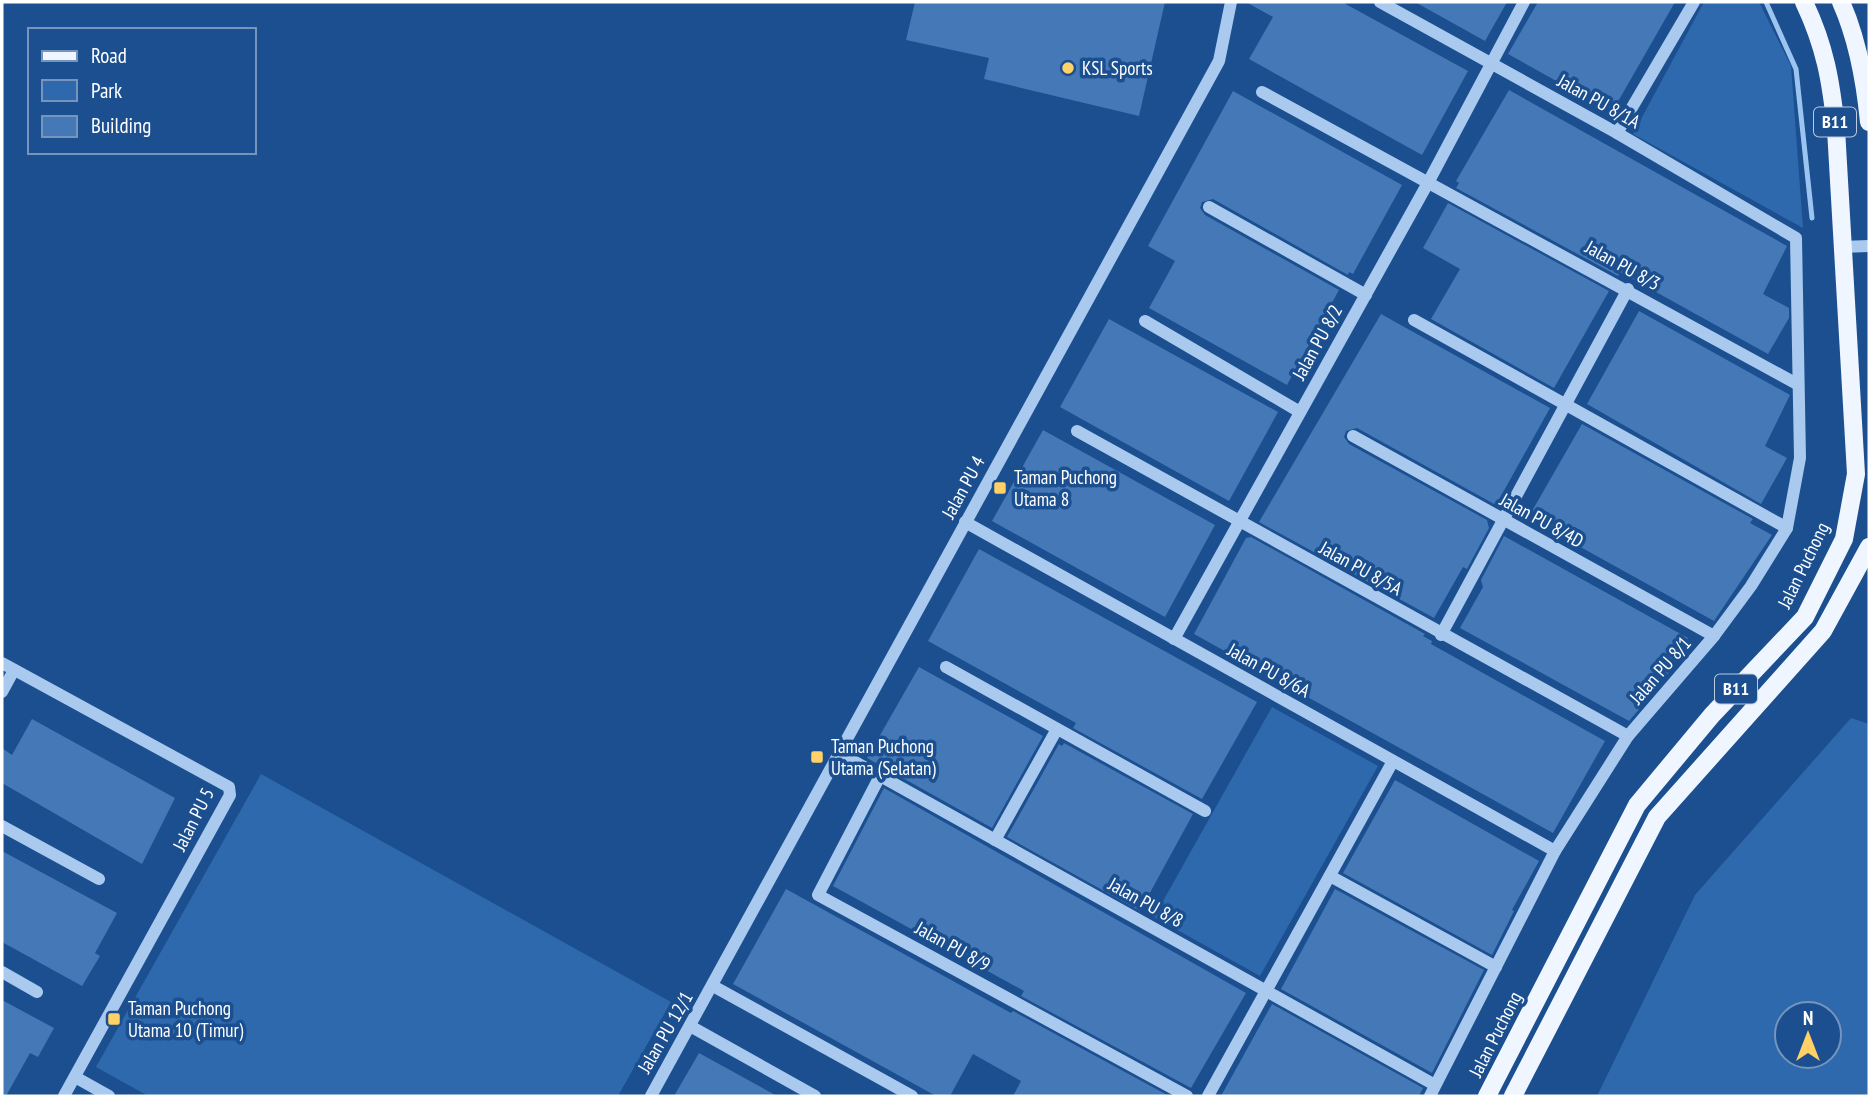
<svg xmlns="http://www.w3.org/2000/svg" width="1871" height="1098" viewBox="0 0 1871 1098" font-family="'PT Sans Narrow',sans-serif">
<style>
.green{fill:#2e69ad;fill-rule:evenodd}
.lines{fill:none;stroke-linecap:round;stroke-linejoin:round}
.stream{stroke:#9cc4f0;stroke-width:5}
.building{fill:#4478b7}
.minor{stroke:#a9c9ee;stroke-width:12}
.major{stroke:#f0f6ff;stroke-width:18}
.poi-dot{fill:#ffd166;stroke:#1b4f8f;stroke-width:2.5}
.labels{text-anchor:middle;stroke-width:7;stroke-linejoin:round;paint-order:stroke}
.shield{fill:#1b4f8f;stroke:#bbcadd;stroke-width:2}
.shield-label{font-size:18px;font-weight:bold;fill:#fff}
.poi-label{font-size:19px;fill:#fff;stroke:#1b4f8f;text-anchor:start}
.street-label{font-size:19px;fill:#fff;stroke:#1b4f8f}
</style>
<rect width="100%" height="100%" fill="#1b4f8f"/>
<g class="green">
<path d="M 1704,2 L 1759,2 L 1791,66 L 1803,228 L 1633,134 Z"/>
<path d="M 1272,707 L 1378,766 L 1260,976 L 1154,917 Z"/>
<path d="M 1851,718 L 1869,724 L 1869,1096 L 1597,1096 L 1695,895 ZM 1787,1014 L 1829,1014 L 1829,1056 L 1787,1056 Z"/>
<path d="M 261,774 L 671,1002 L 618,1096 L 148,1096 L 96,1067 Z"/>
</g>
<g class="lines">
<path class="stream" d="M 1766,2 L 1796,69 L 1812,218"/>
</g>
<g class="building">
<path d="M 915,2 L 1165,2 L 1139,116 L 984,79 L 989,58 L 906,40 Z"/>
<path d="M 1246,2 L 1342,2 L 1468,71 L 1422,155 L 1249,59 L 1273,17 Z"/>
<path d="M 1415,2 L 1507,2 L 1485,41 Z"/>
<path d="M 1538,2 L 1675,2 L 1612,112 L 1508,54 Z"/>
<path d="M 1509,90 L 1787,246 L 1763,294 L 1789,308 L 1789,318 L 1768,354 L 1627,276 L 1620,272 L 1618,276 L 1456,188 L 1459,183 L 1456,181 Z"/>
<path d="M 1233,91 L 1402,185 L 1353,274 L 1349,272 L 1348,275 L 1213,199 L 1202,202 L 1200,208 L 1205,215 L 1339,290 L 1287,385 L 1149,308 L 1175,261 L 1148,246 Z"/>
<path d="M 1448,203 L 1609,291 L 1554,388 L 1431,319 L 1460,269 L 1423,248 Z"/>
<path d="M 1639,311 L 1790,395 L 1765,446 L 1787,458 L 1761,504 L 1587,404 Z"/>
<path d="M 1381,314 L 1550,408 L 1496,505 L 1357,428 L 1346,431 L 1344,437 L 1349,444 L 1487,520 L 1489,528 L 1467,569 L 1463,567 L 1434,618 L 1259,522 Z"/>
<path d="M 1109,319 L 1278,412 L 1229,501 L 1060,407 Z"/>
<path d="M 1582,424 L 1753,519 L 1750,523 L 1772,535 L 1714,621 L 1528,518 Z"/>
<path d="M 1043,430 L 1215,525 L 1165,617 L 992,521 Z"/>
<path d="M 1504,536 L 1688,638 L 1665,679 L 1659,676 L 1641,707 L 1629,721 L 1460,628 L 1483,587 L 1481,580 Z"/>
<path d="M 1251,537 L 1425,634 L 1423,636 L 1432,641 L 1431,644 L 1605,741 L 1553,833 L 1194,634 L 1246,538 Z"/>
<path d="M 979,549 L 1257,702 L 1202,799 L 1073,728 L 1076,723 L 928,641 Z"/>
<path d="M 919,667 L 1043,736 L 992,828 L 867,758 Z"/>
<path d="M 32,719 L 175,798 L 142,864 L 2,783 L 2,748 L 12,755 Z"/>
<path d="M 1064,743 L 1193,814 L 1140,911 L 1007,837 L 1059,744 L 1062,746 Z"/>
<path d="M 1395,780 L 1539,861 L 1512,910 L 1514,911 L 1492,955 L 1343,873 Z"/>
<path d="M 884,788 L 1246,993 L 1191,1088 L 1021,996 L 1024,991 L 833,886 Z"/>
<path d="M 2,851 L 117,913 L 95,953 L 100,956 L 82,986 L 2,942 Z"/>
<path d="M 786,889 L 1011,1013 L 1013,1011 L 1169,1096 L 1013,1096 L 1021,1081 L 973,1054 L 950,1096 L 936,1096 L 733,984 Z"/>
<path d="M 1335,889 L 1484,970 L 1432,1073 L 1281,989 Z"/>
<path d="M 2,1000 L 54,1028 L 38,1057 L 30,1053 L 6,1096 L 2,1096 Z"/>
<path d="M 1272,1004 L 1423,1088 L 1419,1096 L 1221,1096 Z"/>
<path d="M 699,1053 L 777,1096 L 674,1096 Z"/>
</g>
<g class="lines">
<g class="minor">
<path d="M 1380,2 L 1617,133 L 1796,238 L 1800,458 L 1787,528 L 1751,586 L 1714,636 L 1628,736 L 1555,851 L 1430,1096"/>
<path d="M 1262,92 L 1797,384"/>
<path d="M 1617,133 L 1694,2"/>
<path d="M 1209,207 L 1366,295"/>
<path d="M 1841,247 L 1869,246"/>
<path d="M 1414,320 L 1787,528"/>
<path d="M 1145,321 L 1300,412"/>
<path d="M 1077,431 L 1628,736"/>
<path d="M 1353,436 L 1714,636"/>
<path d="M 965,522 L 1555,851"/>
<path d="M 1441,635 L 1628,289"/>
<path d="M 1174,639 L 1429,181 L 1524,2"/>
<path d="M 2,663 L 229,787 L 230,795 L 64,1096"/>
<path d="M 946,667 L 1205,811"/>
<path d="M 2,692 L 14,670"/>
<path d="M 839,753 L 1435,1085"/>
<path d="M 880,776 L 818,895 L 1187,1096"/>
<path d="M 2,826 L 99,879"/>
<path d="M 995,840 L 1057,729"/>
<path d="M 1330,876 L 1496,967"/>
<path d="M 2,972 L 37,992"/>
<path d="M 713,986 L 912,1096"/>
<path d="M 690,1026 L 815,1096"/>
<path d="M 75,1077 L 109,1096"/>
<path d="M 651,1096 L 1219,61 L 1231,2"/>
<path d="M 1208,1096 L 1393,761"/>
</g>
<g class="major">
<path d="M 1841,2 C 1858,40 1865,80 1869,122"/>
<path d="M 1487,1096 L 1637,805 L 1712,715 L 1805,617 L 1844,539 L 1856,474 L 1836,129 C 1831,81 1825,46 1804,2"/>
<path d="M 1513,1096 L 1657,817 L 1823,631 L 1869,547"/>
</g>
</g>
<g class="poi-dot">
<circle cx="1068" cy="68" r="7"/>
<rect x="993" y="481" width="14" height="14" rx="3.5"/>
<rect x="810" y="750" width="14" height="14" rx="3.5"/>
<rect x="107" y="1012" width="14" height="14" rx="3.5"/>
</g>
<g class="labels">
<g class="shield">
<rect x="1814" y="107.5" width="42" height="29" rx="5"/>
<rect x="1715" y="674.5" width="42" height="29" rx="5"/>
</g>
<g class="shield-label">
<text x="1835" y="128">B11</text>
<text x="1736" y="695">B11</text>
</g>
<g class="poi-label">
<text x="1082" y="75">KSL Sports</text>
<text x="1014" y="484">Taman Puchong<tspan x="1014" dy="22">Utama 8</tspan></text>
<text x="831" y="753">Taman Puchong<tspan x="831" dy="22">Utama (Selatan)</tspan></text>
<text x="128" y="1015">Taman Puchong<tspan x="128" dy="22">Utama 10 (Timur)</tspan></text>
</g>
<g class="street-label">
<text transform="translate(1599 101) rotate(29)" y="7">Jalan PU 8/1A</text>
<text transform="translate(1623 265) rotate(29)" y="7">Jalan PU 8/3</text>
<text transform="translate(1317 342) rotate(-61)" y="7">Jalan PU 8/2</text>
<text transform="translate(963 487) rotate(-61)" y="7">Jalan PU 4</text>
<text transform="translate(1542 520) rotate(29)" y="7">Jalan PU 8/4D</text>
<text transform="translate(1803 565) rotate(-64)" y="7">Jalan Puchong</text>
<text transform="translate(1361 568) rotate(29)" y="7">Jalan PU 8/5A</text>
<text transform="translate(1269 670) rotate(29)" y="7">Jalan PU 8/6A</text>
<text transform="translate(1660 670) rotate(-49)" y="7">Jalan PU 8/1</text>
<text transform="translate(193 819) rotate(-63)" y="7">Jalan PU 5</text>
<text transform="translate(1146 902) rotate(29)" y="7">Jalan PU 8/8</text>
<text transform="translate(953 946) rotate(29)" y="7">Jalan PU 8/9</text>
<text transform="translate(665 1032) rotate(-60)" y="7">Jalan PU 12/1</text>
<text transform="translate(1495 1034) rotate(-63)" y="7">Jalan Puchong</text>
</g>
</g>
<rect width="1871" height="1098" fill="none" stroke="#ffffff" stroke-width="7"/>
<rect x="28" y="28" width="228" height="126" fill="#1b4f8f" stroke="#7695bc" stroke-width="2"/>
<rect x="42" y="51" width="35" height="10" fill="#f0f6ff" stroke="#7695bc" stroke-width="2"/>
<text x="91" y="63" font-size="21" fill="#ffffff">Road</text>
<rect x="42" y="80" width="35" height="21" fill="#2e69ad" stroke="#7695bc" stroke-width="2"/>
<text x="91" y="98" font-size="21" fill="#ffffff">Park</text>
<rect x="42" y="116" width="35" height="21" fill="#4478b7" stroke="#7695bc" stroke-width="2"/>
<text x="91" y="133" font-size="21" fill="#ffffff">Building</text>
<g transform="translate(1808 1035)"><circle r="33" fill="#1b4f8f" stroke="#7695bc" stroke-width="2"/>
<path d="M0-5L12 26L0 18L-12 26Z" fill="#ffd166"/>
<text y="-10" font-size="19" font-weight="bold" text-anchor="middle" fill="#ffffff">N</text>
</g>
</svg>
